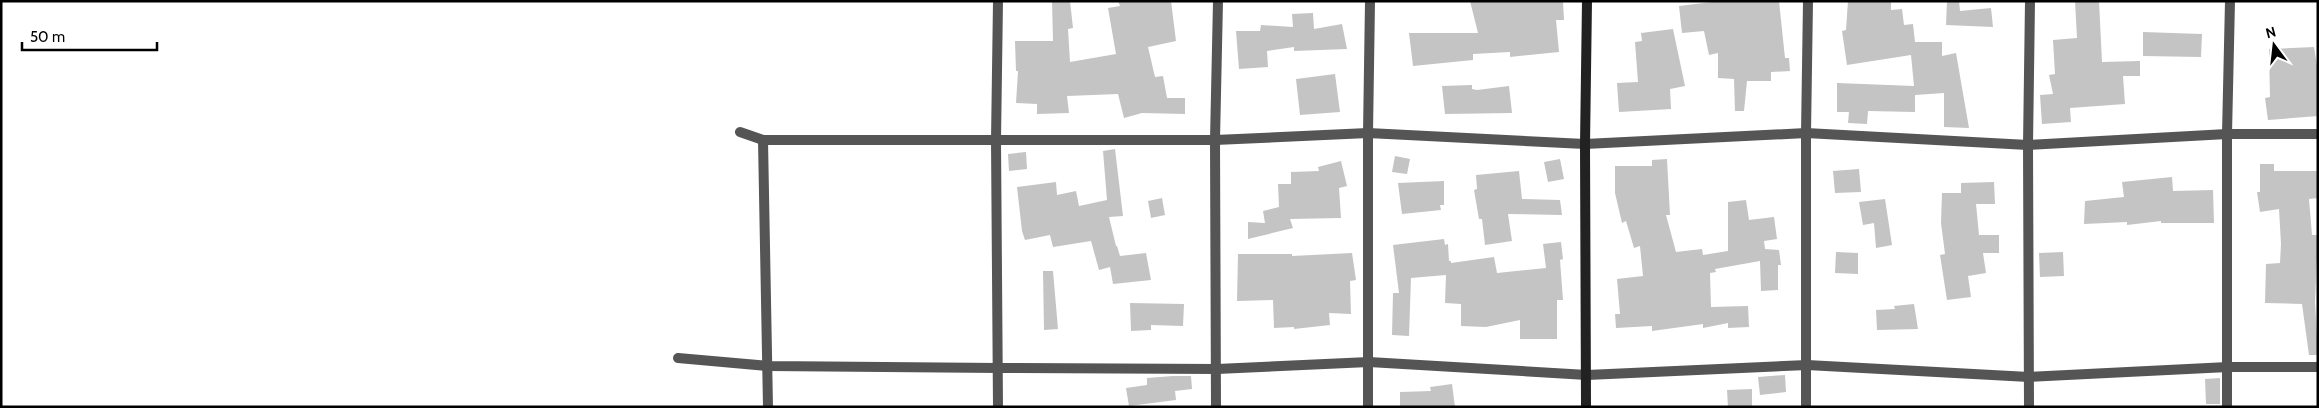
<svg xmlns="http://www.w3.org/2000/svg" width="2319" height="408" viewBox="0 0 2319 408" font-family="Cabin,sans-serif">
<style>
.building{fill:#c4c4c4}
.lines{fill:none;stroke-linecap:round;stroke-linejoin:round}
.street{stroke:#555;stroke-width:10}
.secondary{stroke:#222;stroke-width:10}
</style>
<rect width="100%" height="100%" fill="#fff"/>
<g class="building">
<path d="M 1052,1 L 1070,1 L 1073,28 L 1068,29 L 1070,62 L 1116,54 L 1108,8 L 1120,6 L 1118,1 L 1171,1 L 1176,41 L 1148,47 L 1155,77 L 1163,76 L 1167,98 L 1185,98 L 1185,114 L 1142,113 L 1124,118 L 1118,94 L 1067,96 L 1069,113 L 1037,114 L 1037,104 L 1016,103 L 1018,71 L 1016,71 L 1015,41 L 1053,41 Z"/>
<path d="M 1470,1 L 1563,1 L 1564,20 L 1556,20 L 1559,52 L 1510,57 L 1510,52 L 1473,54 L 1473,60 L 1413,66 L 1409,33 L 1478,33 Z"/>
<path d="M 1720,1 L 1779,1 L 1785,58 L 1789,58 L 1790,71 L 1771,72 L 1771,81 L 1747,81 L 1744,111 L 1735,111 L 1734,79 L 1718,78 L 1718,53 L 1709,55 L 1704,31 L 1682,33 L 1679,6 Z"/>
<path d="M 1848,1 L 1891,1 L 1891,10 L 1902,9 L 1904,25 L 1913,24 L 1915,42 L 1942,42 L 1942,56 L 1956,53 L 1969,128 L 1944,127 L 1944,93 L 1915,95 L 1915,112 L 1868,111 L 1867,124 L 1848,123 L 1849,112 L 1837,112 L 1837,83 L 1914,86 L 1911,55 L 1847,65 L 1842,31 L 1846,30 Z"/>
<path d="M 1947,1 L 1959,1 L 1960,11 L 1991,8 L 1993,27 L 1946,25 Z"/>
<path d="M 2075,1 L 2099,1 L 2102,62 L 2140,61 L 2140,76 L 2123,76 L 2125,104 L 2070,108 L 2071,122 L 2042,124 L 2040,95 L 2053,94 L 2049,75 L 2055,74 L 2053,40 L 2077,38 Z"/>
<path d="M 1313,13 L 1314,29 L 1342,24 L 1347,49 L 1294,51 L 1294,47 L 1267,51 L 1268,67 L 1239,69 L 1236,31 L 1260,31 L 1261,25 L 1293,27 L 1292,14 Z"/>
<path d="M 1673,29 L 1685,86 L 1670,89 L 1671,109 L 1619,112 L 1617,83 L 1638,82 L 1635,42 L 1642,41 L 1641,33 Z"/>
<path d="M 2143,32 L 2202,34 L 2201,57 L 2143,56 Z"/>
<path d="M 2314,47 L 2318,72 L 2318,116 L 2268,120 L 2265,98 L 2270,97 L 2269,49 Z"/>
<path d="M 1335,74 L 1340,112 L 1300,115 L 1296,79 Z"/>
<path d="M 1472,85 L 1472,89 L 1477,90 L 1509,86 L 1512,113 L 1445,114 L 1442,86 Z"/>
<path d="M 1115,149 L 1123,216 L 1109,217 L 1116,246 L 1117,246 L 1120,256 L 1146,253 L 1151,280 L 1113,284 L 1110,267 L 1099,270 L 1091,241 L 1053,247 L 1050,235 L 1025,240 L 1022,231 L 1017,187 L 1056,182 L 1057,195 L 1076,191 L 1079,206 L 1107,200 L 1103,151 Z"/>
<path d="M 1026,152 L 1027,169 L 1009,171 L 1008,154 Z"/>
<path d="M 1395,156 L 1410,159 L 1407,174 L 1392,172 Z"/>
<path d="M 1560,159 L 1564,179 L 1548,182 L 1544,162 Z"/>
<path d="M 1667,159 L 1670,215 L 1666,215 L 1676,252 L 1702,249 L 1703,255 L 1728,251 L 1728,202 L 1746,200 L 1749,220 L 1774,217 L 1777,239 L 1764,241 L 1765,249 L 1779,250 L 1781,265 L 1778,265 L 1778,290 L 1761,291 L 1760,261 L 1715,269 L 1716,272 L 1710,273 L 1711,307 L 1748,306 L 1749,327 L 1728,328 L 1728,323 L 1703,328 L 1703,324 L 1652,331 L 1652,326 L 1616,328 L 1615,314 L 1620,314 L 1617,279 L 1643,276 L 1640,246 L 1634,248 L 1626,221 L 1622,223 L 1615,193 L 1615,166 L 1652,166 L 1652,160 Z"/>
<path d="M 1341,161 L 1347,186 L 1339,188 L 1341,218 L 1290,219 L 1293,228 L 1248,239 L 1248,222 L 1265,223 L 1263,211 L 1279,207 L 1278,184 L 1291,184 L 1291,172 L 1319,171 L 1318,167 Z"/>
<path d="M 2260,164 L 2274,164 L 2274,171 L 2318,171 L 2318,198 L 2309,199 L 2312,235 L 2318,235 L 2315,302 L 2318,355 L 2309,355 L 2302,304 L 2265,303 L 2266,264 L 2280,263 L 2281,244 L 2279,209 L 2260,212 L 2257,192 L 2260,192 Z"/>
<path d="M 1859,169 L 1861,192 L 1835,193 L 1833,171 Z"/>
<path d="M 1519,171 L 1522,199 L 1560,200 L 1562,215 L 1508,214 L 1512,241 L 1485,245 L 1482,219 L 1479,219 L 1474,190 L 1477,189 L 1476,175 Z"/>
<path d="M 2172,177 L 2173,191 L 2213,190 L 2214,223 L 2161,223 L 2161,221 L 2127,225 L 2127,222 L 2084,224 L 2085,201 L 2124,197 L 2122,182 Z"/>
<path d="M 1444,181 L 1444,205 L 1440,205 L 1441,210 L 1402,214 L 1398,183 Z"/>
<path d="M 1994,182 L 1995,204 L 1976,204 L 1979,235 L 1999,235 L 1999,253 L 1983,253 L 1986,273 L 1968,276 L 1971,297 L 1947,300 L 1940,255 L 1945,254 L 1941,223 L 1942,193 L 1961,193 L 1961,183 Z"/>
<path d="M 1162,198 L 1165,215 L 1151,218 L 1148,201 Z"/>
<path d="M 1885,199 L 1892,245 L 1876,248 L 1874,223 L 1863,225 L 1859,202 Z"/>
<path d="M 1444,239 L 1445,245 L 1448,244 L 1449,261 L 1451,261 L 1451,263 L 1494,257 L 1497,273 L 1546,268 L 1543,244 L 1561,242 L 1563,259 L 1560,260 L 1563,300 L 1557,300 L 1557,339 L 1520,339 L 1520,320 L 1486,327 L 1461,326 L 1461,304 L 1445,303 L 1446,275 L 1411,278 L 1409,336 L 1392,335 L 1393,293 L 1399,293 L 1393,245 Z"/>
<path d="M 1836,252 L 1858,253 L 1858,274 L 1835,273 Z"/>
<path d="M 2063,252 L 2064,276 L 2040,277 L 2039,253 Z"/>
<path d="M 1352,253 L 1356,280 L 1350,281 L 1351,314 L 1329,313 L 1330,325 L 1294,329 L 1294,327 L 1274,328 L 1273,300 L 1237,301 L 1238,254 L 1292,254 L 1292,256 Z"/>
<path d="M 1043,271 L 1053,271 L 1058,329 L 1044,330 Z"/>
<path d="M 1130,303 L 1184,304 L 1183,326 L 1151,325 L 1151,330 L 1131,331 Z"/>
<path d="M 1914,304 L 1918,329 L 1877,330 L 1876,310 L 1895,309 L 1894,306 Z"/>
<path d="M 1785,375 L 1786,392 L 1760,395 L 1758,377 Z"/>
<path d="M 1173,376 L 1191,376 L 1192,389 L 1175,391 L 1176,400 L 1129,406 L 1126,388 L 1147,385 L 1147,378 Z"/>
<path d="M 2220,378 L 2220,404 L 2206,404 L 2205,379 Z"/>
<path d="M 1452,384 L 1455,407 L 1400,407 L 1400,392 L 1431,391 L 1430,387 Z"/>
<path d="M 1752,389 L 1752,407 L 1728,407 L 1727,390 Z"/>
</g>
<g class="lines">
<g class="street">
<path d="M 740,132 L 763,140 L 1215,140 L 1368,133 L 1585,144 L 1806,133 L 2028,145 L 2227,134 L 2318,134"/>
<path d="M 763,140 L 768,407"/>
<path d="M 678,358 L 768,366 L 999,368 L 1217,369 L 1369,362 L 1587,375 L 1807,365 L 2029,377 L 2228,367 L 2318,367"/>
<path d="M 998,407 L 996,140 L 998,1"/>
<path d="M 1216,407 L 1215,140 L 1218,1"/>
<path d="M 1368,407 L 1368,133 L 1370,1"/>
<path d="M 1806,407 L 1806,133 L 1808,1"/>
<path d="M 2029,407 L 2028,145 L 2030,1"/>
<path d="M 2227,407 L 2227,134 L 2230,1"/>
</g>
<path class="secondary" d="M 1586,407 L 1585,144 L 1587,1"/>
</g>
<rect width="2319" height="408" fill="none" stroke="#000000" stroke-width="5"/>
<g transform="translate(2274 45) rotate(345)" stroke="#ffffff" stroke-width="4" paint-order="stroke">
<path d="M0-4L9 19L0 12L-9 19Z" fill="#000000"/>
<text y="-8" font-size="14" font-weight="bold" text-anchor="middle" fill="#000000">N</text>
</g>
<path d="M22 42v8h135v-8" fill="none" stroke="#000000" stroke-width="2.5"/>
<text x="30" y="42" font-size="15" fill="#000000" stroke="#ffffff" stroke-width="4" paint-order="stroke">50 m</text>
</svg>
